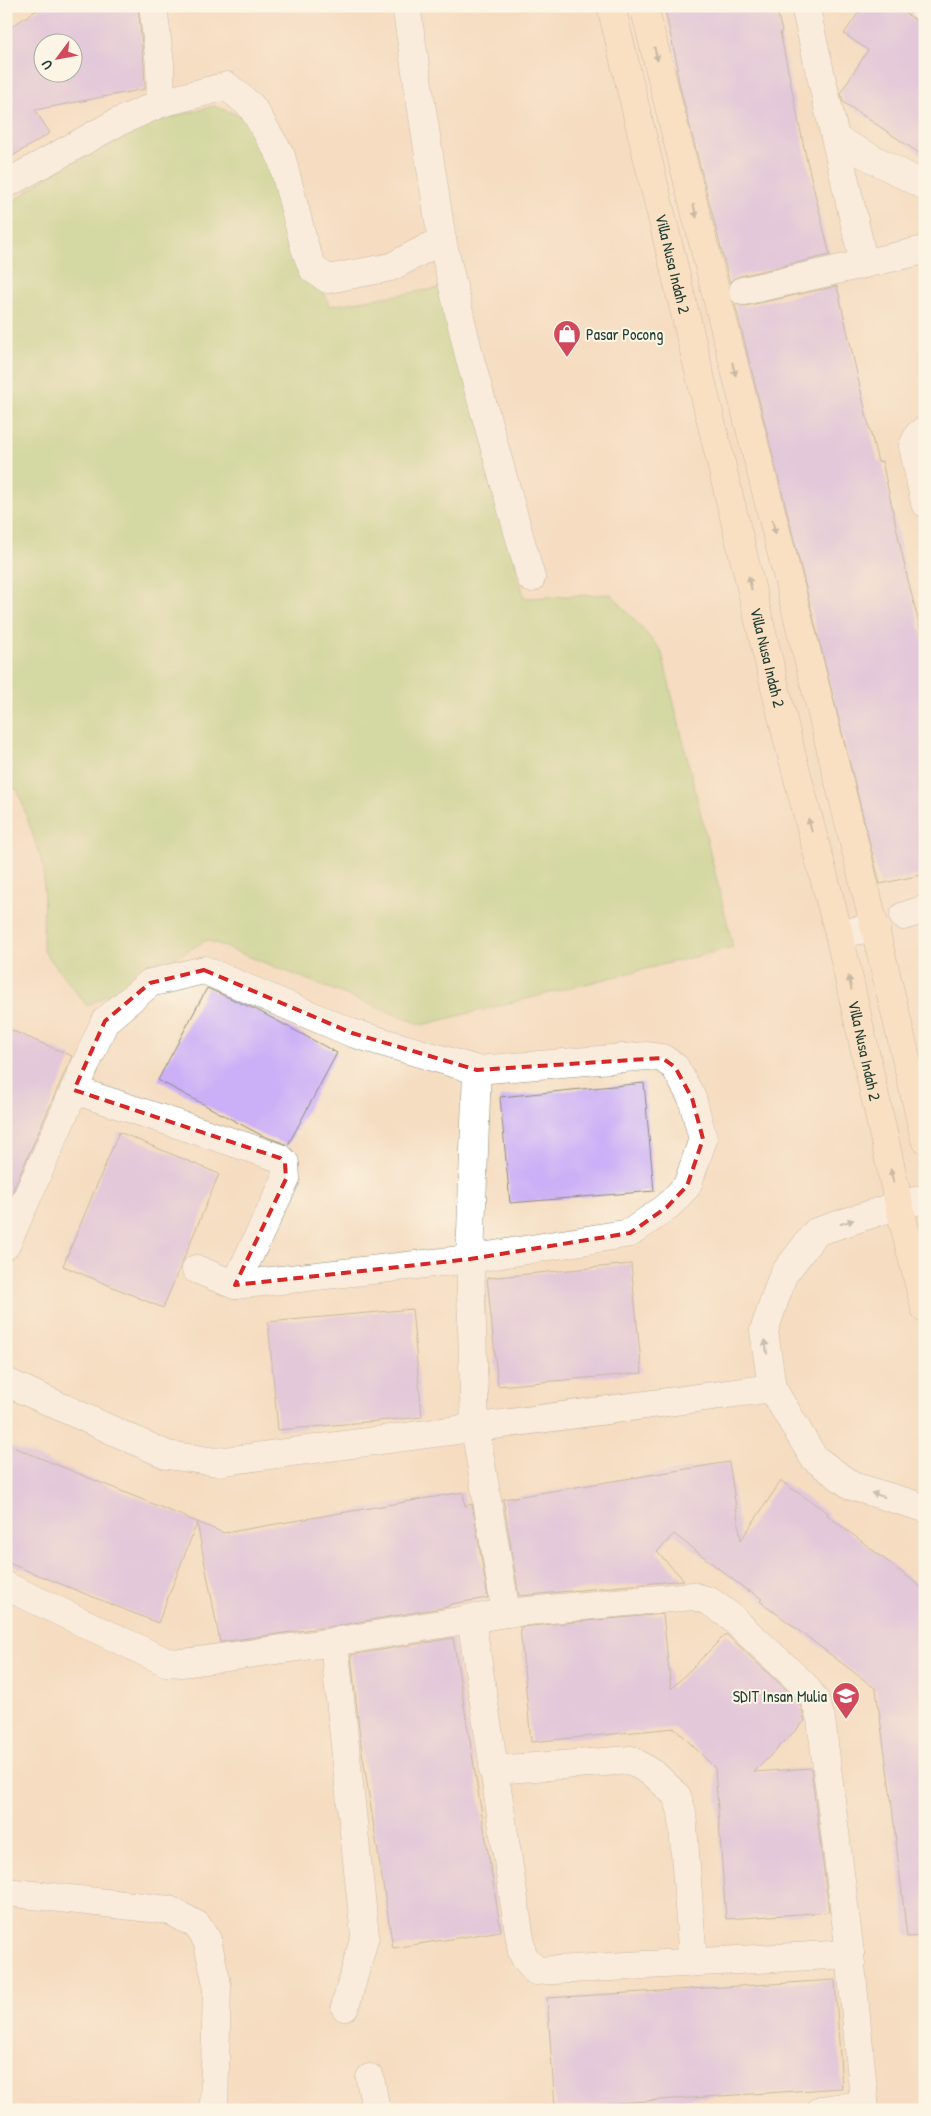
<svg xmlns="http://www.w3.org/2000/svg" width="931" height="2116" viewBox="0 0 931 2116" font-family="'Patrick Hand',sans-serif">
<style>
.green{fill:#acd37d;stroke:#668858}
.building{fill:#cbaff7;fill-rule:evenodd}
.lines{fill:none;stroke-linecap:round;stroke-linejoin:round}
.street-casing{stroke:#8a8d7a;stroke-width:29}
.secondary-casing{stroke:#8a8d7a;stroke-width:29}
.street{stroke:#fff;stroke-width:28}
.secondary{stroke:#ffe4c6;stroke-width:28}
.oneway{fill:#8f907d}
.oneway2{fill:#8f9e9a}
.marked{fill:none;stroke:#d62828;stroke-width:4;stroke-dasharray:10 6;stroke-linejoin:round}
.labels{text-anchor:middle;stroke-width:4;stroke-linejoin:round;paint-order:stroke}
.street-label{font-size:16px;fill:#1f3d34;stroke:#fcf5e5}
.poi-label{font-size:16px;fill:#1f3d34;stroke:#fcf5e5;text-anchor:start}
</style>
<rect width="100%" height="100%" fill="#fcf5e5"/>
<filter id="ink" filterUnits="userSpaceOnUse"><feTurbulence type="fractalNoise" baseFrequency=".02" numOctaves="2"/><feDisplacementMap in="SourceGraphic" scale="10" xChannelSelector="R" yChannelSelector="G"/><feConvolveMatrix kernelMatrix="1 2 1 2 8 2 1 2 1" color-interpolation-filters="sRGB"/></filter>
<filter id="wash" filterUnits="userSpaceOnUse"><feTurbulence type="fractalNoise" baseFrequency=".0096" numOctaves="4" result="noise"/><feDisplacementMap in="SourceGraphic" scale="20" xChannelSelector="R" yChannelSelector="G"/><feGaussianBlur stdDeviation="1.12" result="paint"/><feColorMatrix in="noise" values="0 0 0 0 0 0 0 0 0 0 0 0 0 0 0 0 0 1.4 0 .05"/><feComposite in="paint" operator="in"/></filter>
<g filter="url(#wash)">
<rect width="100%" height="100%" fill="#f5ddc1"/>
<path class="green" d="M 214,106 L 267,126 L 329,306 L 453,286 L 524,598 L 611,594 L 661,650 L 733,947 L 422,1025 L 207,940 L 87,1006 L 43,950 L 44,869 L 18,790 L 6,786 L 6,214 L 11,203 L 106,134 Z"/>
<g id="blocks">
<g class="building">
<path d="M 43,6 L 138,6 L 144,65 L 145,89 L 35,110 L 50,133 L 6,160 L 6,30 ZM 42,42 L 72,42 L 72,72 L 42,72 Z"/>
<path d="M 664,6 L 776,6 L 782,32 L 780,32 L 806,157 L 830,255 L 740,276 L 733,279 L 730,284 L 681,91 L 676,68 L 678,68 Z"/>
<path d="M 863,6 L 895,6 L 925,27 L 925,157 L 843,102 L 841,92 L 868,50 L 844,34 Z"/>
<path d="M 837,286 L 868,422 L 878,462 L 882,461 L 906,572 L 925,648 L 925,874 L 880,884 L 735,304 L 746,306 Z"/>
<path d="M 207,988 L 257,1010 L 337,1053 L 288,1145 L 261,1135 L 158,1080 Z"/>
<path d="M 6,1028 L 72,1056 L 6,1206 Z"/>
<path d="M 644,1083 L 654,1191 L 510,1203 L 500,1097 Z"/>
<path d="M 119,1132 L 219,1174 L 163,1308 L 63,1266 Z"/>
<path d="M 631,1264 L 642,1373 L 498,1386 L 487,1278 Z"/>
<path d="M 412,1309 L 422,1417 L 278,1430 L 268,1322 Z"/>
<path d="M 6,1444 L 224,1533 L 463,1492 L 465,1506 L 472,1504 L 488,1598 L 451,1604 L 447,1607 L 341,1625 L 220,1642 L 197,1523 L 158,1623 L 6,1562 Z"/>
<path d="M 729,1462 L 741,1540 L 781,1481 L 828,1513 L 827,1515 L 925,1590 L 925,1936 L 907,1937 L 891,1798 L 876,1689 L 760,1601 L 762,1599 L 749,1590 L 749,1592 L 674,1534 L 657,1552 L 684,1580 L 519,1596 L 503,1499 Z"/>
<path d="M 663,1614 L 671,1689 L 726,1634 L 791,1694 L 801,1707 L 805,1721 L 754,1772 L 811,1768 L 829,1912 L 726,1919 L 715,1768 L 675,1728 L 531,1742 L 520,1627 Z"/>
<path d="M 453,1638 L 501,1931 L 393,1948 L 361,1745 L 351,1655 Z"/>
<path d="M 835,1980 L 842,2088 L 555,2107 L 547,1998 Z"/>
</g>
</g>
</g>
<g filter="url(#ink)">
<use href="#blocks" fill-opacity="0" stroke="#8a8d7a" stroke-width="1"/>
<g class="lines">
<defs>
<g id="street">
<path d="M 153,6 L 160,64 L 161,103"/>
<path d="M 805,6 L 864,264"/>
<path d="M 922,6 L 925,7"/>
<path d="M 837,140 L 925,186"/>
<path d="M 6,184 L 116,123 L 161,103 L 227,86 L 252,107 L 281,156 L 305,248 L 313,269 L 328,279 L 391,267 L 442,240 L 406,6"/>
<path d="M 442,240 L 470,359 L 531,578"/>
<path d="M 743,291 L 925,250"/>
<path d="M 925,430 L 918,435 L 913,446 L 925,503"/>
<path d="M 904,916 L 925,909"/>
<path d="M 839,934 L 876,927"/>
<path d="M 477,1070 L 470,1259 L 475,1428 L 506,1613"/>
<path d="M 74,1090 L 280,1158 L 285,1163 L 286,1179 L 235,1285"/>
<path d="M 925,1199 L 899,1205 L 816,1232 L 783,1275 L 764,1331 L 772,1388 L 814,1458 L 852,1486 L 925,1508"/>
<path d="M 6,1245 L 105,1021 L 150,983 L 204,970 L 352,1033 L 477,1070 L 648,1056 L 662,1058 L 675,1067 L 692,1098 L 703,1139 L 687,1186 L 667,1207 L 630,1233 L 470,1259 L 235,1285 L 196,1269"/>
<path d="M 6,1382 L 167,1455 L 217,1462 L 772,1388"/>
<path d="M 6,1586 L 166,1662 L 183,1663 L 334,1642 L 506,1613 L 693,1596 L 709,1601 L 730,1616 L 803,1684 L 815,1700 L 821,1719 L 850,1954 L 865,2110"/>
<path d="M 471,1618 L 522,1952 L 525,1958 L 536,1971 L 850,1954"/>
<path d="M 334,1642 L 365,1936 L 345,2007"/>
<path d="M 493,1770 L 631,1760 L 654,1774 L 677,1796 L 682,1812 L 693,1962"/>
<path d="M 6,1892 L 169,1910 L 197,1925 L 207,1940 L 217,1984 L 214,2110"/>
<path d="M 370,2078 L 376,2110"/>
<path d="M 821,2110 L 864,2105"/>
</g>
<g id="secondary">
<path id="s1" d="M 611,6 L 788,741 L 839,934 L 899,1205 L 925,1308"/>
<path d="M 644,6 C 737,384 837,760 925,1139"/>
</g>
</defs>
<use href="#street" class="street-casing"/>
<use href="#secondary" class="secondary-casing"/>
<use href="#street" class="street"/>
<use href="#secondary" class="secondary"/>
</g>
<defs><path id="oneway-solid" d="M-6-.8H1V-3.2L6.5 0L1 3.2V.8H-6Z" transform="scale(1.25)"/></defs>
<g class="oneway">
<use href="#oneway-solid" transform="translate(656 54) rotate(76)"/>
<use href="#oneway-solid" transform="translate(695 211) rotate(76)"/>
<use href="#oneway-solid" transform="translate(734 369) rotate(76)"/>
<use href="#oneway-solid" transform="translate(774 527) rotate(76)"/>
<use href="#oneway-solid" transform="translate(750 583) rotate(-103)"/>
<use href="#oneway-solid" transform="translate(810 825) rotate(-105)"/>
<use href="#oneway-solid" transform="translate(850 983) rotate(-102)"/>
<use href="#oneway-solid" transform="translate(892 1176) rotate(-102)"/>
</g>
<g class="oneway2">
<use href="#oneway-solid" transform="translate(847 1222) rotate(-18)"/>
<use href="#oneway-solid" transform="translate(766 1347) rotate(-98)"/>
<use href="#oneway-solid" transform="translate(878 1495) rotate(-162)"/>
</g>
</g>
<path d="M0 0H931V2116H0ZM 204,970 L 352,1033 L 477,1070 L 662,1058 L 675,1067 L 692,1098 L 703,1139 L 687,1186 L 667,1207 L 630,1233 L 470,1259 L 235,1285 L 286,1179 L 285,1163 L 280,1158 L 74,1090 L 105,1021 L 150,983 Z" fill="#f5ddc1" fill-opacity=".55" fill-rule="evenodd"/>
<path class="marked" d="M 204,970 L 352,1033 L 477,1070 L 662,1058 L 675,1067 L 692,1098 L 703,1139 L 687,1186 L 667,1207 L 630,1233 L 470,1259 L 235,1285 L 286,1179 L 285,1163 L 280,1158 L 74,1090 L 105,1021 L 150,983 Z"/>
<defs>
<symbol id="shop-pin" viewBox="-11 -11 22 30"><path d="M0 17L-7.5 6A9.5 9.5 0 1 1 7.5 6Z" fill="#d1495b" stroke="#fcf5e5"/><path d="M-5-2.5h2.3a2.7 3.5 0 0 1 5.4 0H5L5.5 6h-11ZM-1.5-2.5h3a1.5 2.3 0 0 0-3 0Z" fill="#fff"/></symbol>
<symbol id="school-pin" viewBox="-11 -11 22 30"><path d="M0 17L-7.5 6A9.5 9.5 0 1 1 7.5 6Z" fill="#d1495b" stroke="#fcf5e5"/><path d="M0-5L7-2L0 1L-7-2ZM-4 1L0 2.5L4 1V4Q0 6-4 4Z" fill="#fff"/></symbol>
</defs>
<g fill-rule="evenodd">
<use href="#shop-pin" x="551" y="318" width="32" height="43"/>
<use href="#school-pin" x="830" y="1680" width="32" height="43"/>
</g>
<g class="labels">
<g class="street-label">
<text dy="6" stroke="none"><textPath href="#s1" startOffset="265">Villa Nusa Indah 2</textPath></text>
<text dy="6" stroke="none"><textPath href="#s1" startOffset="670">Villa Nusa Indah 2</textPath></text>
<text dy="6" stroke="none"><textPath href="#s1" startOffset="1075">Villa Nusa Indah 2</textPath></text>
</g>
<g class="poi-label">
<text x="586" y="340">Pasar Pocong</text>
<text x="827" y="1702" text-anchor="end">SDIT Insan Mulia</text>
</g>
</g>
<rect width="931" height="2116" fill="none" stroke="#fcf5e5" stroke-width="25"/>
<g transform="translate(58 58) rotate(238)"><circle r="24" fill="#fcf5e5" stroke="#a4ab9e"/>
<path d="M0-4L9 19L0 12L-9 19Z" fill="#d1495b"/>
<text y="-8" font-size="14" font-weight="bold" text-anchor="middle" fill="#1f3d34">U</text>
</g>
</svg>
